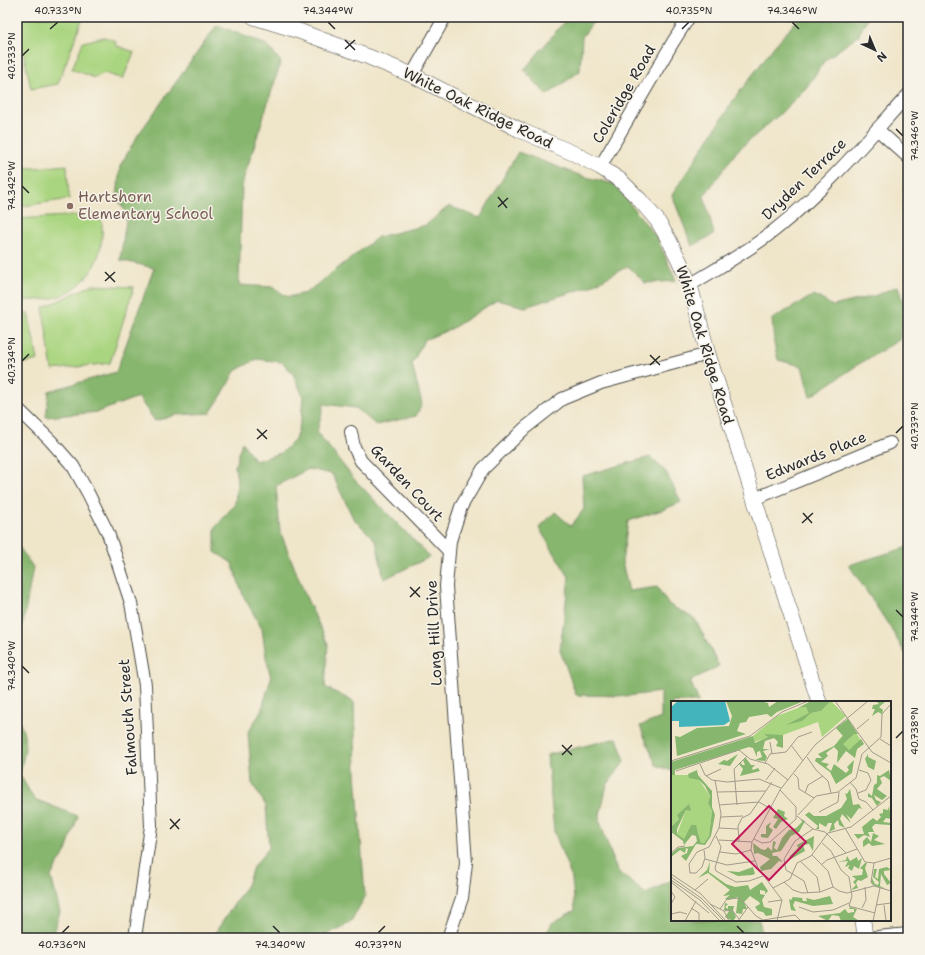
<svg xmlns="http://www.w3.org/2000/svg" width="925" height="955" viewBox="0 0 925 955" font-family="'Shantell Sans',sans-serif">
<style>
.green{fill:#aad580;stroke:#6a8056}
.forest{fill:#87b66e;stroke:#59704c}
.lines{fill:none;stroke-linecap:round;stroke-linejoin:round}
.minor-casing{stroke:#484743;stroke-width:14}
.tertiary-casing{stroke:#484743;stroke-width:16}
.minor{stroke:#fff;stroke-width:12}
.tertiary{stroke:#fff;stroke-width:15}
.ticks{fill:none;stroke:#2b2b2b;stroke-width:1.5}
.education-dot{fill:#8d6e63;stroke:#f7f3e8;stroke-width:1.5}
.labels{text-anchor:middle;stroke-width:3;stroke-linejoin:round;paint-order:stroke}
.street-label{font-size:15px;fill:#2b2b2b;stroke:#f7f3e8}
.education-label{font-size:15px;fill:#785e54;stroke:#f7f3e8;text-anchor:start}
.inset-road{fill:none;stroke:#a19b8a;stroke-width:1}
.view{fill:#c2185b;fill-opacity:0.15;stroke:#c2185b;stroke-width:2}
.inset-edge{fill:none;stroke:#2b2b2b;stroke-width:2}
.neatline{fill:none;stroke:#2b2b2b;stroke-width:1.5}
.ticks-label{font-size:10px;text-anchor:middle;fill:#2b2b2b}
</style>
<rect width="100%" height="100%" fill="#f7f3e8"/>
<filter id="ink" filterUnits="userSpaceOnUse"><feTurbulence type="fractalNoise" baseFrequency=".025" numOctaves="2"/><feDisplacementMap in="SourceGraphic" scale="8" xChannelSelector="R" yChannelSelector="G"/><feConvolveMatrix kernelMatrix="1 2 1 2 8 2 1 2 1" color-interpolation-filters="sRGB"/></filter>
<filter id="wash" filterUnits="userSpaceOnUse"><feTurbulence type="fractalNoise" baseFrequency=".012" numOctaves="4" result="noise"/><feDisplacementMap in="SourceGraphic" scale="16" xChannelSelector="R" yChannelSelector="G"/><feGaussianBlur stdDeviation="0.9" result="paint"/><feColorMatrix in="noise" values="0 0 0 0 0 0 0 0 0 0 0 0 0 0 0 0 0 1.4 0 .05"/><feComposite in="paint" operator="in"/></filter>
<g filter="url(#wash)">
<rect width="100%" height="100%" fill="#efe5c9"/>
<g class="green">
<path d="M 17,17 L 83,17 L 58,84 L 31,89 L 22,46 L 17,45 Z"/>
<path d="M 104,37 L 116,41 L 115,45 L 134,52 L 123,79 L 104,73 L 95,78 L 72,69 L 83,42 Z"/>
<path d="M 67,165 L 69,199 L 17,207 L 17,167 L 35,168 Z"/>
<path d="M 101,214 C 101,221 103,228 102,235 C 101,262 86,286 60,296 C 47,301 31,300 17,300 L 17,219 Z"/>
<path d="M 92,285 L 134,287 L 110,363 L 52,370 L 43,308 Z"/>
<path d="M 28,313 L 38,360 L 17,365 L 17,315 Z"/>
</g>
<g class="forest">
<path d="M 568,17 L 597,17 L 582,37 L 580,71 L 547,95 L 524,70 Z"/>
<path d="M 800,17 L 868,17 L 858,36 L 825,60 L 806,88 L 780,114 L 737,151 L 704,196 L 714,234 L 692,246 L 672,195 L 735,98 L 775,45 Z"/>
<path d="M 217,25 L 267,45 L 281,62 L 242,184 L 239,285 L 272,287 L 288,297 L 306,293 L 378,237 L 426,225 L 449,206 L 480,218 L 518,152 L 582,176 L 614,184 L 657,238 L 676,281 L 645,283 L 628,266 L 591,286 L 525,307 L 497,300 L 451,329 L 424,340 L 412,364 L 422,404 L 416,416 L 376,425 L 356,408 L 324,404 L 317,432 L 354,479 L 430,557 L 384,579 L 376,541 L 353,518 L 332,474 L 308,469 L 276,486 L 280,531 L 306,597 L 328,644 L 325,687 L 354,702 L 356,772 L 365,897 L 350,923 L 320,938 L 216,938 L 217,930 L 247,885 L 253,867 L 269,848 L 266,806 L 252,783 L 248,732 L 261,712 L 271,678 L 266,657 L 262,629 L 243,595 L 232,563 L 215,552 L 215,528 L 235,504 L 237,481 L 235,466 L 242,442 L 255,461 L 281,453 L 295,440 L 301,420 L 303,396 L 293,374 L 282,362 L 257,359 L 235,371 L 222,395 L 210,413 L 176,415 L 155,421 L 138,397 L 98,412 L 46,417 L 49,391 L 116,372 L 154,268 L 120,260 L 127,214 L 117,198 L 120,166 L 138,135 Z"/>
<path d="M 898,286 L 905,310 L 899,340 L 859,364 L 810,397 L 802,366 L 778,360 L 774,343 L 772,319 L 814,295 L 833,306 L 874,296 Z"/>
<path d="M 650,457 L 666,472 L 681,502 L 665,509 L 628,521 L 622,562 L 629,591 L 657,587 L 668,604 L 695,619 L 719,666 L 690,681 L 697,697 L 698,702 L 672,702 L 672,771 L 656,765 L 640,726 L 661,718 L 661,692 L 627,696 L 576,695 L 560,650 L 569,577 L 539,528 L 555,512 L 571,526 L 584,509 L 582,476 Z"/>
<path d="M 17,544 L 33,567 L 24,619 L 17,645 Z"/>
<path d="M 908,547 L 908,658 L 888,624 L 849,565 Z"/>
<path d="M 17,715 L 24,734 L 25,749 L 20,775 L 34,799 L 78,816 L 66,851 L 51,876 L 60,912 L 51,938 L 17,938 Z"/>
<path d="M 617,738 L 625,761 L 607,785 L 599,819 L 617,871 L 646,894 L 672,880 L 672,920 L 759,920 L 763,938 L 544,938 L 552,923 L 575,910 L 572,879 L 554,831 L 547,755 Z"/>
</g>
</g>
<g filter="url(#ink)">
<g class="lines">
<defs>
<g id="minor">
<path d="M 412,75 L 445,17"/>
<path d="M 877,129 L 908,157"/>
<path d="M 600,167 L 673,42 L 689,17"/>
<path d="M 690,285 C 719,267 749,251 776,229 C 825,190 866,141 908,95"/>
<path d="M 17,408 L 50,440 L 73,466 L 88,493 L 108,533 L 131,603 L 145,685 L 151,826 L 135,938"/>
<path d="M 351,432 L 354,447 L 361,461 L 449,551"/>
<path d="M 754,499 L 890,443"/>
<path d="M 448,938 L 462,898 L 466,863 L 446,586 L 450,541 L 461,507 L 483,469 L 525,428 L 562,399 L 601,383 L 708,354"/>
<path d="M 868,938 L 908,934"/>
</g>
<g id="tertiary">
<path d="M 254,17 L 296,30 L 369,57 L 412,75 L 522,131 L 575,154 L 600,167 L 620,180 L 639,199 L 657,220 L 669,240 L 679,260 L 690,285 L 708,354 L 819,702"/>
<path d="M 863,920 L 865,938"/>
</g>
</defs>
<use href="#minor" class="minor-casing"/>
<use href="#tertiary" class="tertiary-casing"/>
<use href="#minor" class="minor"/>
<use href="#tertiary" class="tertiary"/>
</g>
</g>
<path class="ticks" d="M 328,22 L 335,29M 792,22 L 799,29M 50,29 L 58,22M 682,29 L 689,22M 345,40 L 355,50M 345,49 L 355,40M 22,56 L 29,49M 896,129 L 903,136M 22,186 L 29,193M 498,197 L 507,208M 498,207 L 508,198M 105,272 L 115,282M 105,281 L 115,272M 650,355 L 660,365M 22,361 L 29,354M 650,365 L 660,356M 257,429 L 267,439M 896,433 L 903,426M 257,439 L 267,430M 803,513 L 812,523M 802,523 L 813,513M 410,587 L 420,597M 410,597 L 420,587M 896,610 L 903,617M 22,666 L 29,673M 896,738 L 903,731M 562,745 L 572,755M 562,755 L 572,745M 170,819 L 179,829M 170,829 L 180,819M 273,926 L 280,933M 737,926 L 744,933M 62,933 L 69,926M 378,933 L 385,926"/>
<circle class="education-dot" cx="70" cy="206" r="4"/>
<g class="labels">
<g class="street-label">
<text transform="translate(624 94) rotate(-60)" y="5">Coleridge Road</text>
<text transform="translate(478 108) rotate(26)" y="5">White Oak Ridge Road</text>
<text transform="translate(804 179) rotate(-44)" y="5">Dryden Terrace</text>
<text transform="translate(705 345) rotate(73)" y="5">White Oak Ridge Road</text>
<text transform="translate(816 456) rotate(-22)" y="5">Edwards Place</text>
<text transform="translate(407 483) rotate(47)" y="5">Garden Court</text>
<text transform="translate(434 633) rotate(-93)" y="5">Long Hill Drive</text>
<text transform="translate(128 717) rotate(-94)" y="5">Falmouth Street</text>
</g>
<g class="education-label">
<text x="78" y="202">Hartshorn<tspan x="78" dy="17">Elementary School</tspan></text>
</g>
</g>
<g transform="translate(671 701)">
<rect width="220" height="220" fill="#efe5c9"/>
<path d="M 160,0 L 175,15 L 151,36 L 147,21 L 112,34 L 95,35 L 98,36 L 83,41 L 82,35 L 106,15 L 127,7 L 135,6 L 140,12 L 150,10 ZM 177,18 L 190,40 L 178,49 L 166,41 L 172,34 L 165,27 ZM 0,74 L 17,74 L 28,79 L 39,95 L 37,102 L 41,110 L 38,135 L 33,142 L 30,143 L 27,130 L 20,124 L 13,139 L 6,133 L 15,109 L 20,105 L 7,114 L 8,118 L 0,126 Z" fill="#aad580"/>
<path d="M 55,0 L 89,0 L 97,2 L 98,6 L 107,0 L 133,0 L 106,11 L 100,16 L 96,13 L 78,16 L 75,21 L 69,22 L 66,30 L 75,33 L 6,55 L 4,35 L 9,36 L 26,27 L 58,25 L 61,15 ZM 140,0 L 160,0 L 150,10 L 140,12 L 131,20 L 115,24 L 138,12 L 135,6 L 127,7 ZM 215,0 L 208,6 L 212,9 L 211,13 L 207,11 L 201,15 L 204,8 L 201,8 L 202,4 L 208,3 L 206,1 ZM 177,18 L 187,33 L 183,33 L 172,43 L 178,49 L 190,38 L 193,43 L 186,48 L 184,57 L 175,50 L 166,62 L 167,50 L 163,46 L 155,52 L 157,55 L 150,61 L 158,63 L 155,66 L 160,70 L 163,63 L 175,72 L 178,69 L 176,66 L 183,59 L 181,72 L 165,83 L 159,71 L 144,60 L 145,57 L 151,57 L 147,53 L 163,45 L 172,35 L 165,27 ZM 93,33 L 112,34 L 112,47 L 105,45 L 107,41 L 103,37 L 94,40 L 92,48 L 99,48 L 92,50 L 96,56 L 94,60 L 84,59 L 91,56 L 89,50 L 86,51 L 86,56 L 82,47 L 78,46 L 4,69 L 4,74 L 0,74 L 0,61 L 82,35 L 84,42 L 97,36 ZM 67,53 L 59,65 L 47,63 L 53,59 L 56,60 ZM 197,53 L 197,56 L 205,60 L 203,69 L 197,66 L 194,58 ZM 75,57 L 80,64 L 84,64 L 81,67 L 82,69 L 87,67 L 89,70 L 69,75 L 72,68 L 68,63 L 70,61 L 71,64 L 74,64 L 72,59 ZM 26,69 L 27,74 L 41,90 L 41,106 L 44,114 L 40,135 L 34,144 L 25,143 L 15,160 L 10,155 L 16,152 L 17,148 L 15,147 L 14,152 L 9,149 L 0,156 L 0,153 L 7,147 L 22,145 L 26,140 L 25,135 L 21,134 L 13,144 L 12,140 L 0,131 L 0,126 L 8,118 L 6,114 L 18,103 L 20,110 L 15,109 L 6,128 L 6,133 L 13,138 L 20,124 L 25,124 L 30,142 L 33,142 L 38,135 L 41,110 L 37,102 L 39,95 L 34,85 L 28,79 L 18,77 L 17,73 ZM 218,69 L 220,80 L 213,75 L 209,77 L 211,82 L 206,88 L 216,95 L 211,99 L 203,94 L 205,99 L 210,101 L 206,105 L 201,97 L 197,96 L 197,92 L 201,95 L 203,84 L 206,82 L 206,74 L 209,75 ZM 179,88 L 182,104 L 188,103 L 191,108 L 188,107 L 180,118 L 175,113 L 180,122 L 171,113 L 169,118 L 174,127 L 168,124 L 167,119 L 163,123 L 164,128 L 158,131 L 161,122 L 157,122 L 155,126 L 148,122 L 148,128 L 145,128 L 147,125 L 134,114 L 138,111 L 143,115 L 155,115 L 170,107 L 176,98 L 174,92 L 176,93 ZM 218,105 L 220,118 L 215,117 L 212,121 L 220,122 L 219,124 L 204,123 L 201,126 L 203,131 L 197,131 L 199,136 L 193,134 L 187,138 L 183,133 L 193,133 L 191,126 L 202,117 L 206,120 L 210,116 L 208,113 L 212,112 L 212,108 L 217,109 ZM 107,108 L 114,111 L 113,115 L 117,118 L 110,121 L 105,128 L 102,126 L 107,118 L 102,117 ZM 130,118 L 134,120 L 128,131 L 120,135 L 110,150 L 101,152 L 102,155 L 106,155 L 112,161 L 108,160 L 100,168 L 90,170 L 89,166 L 99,158 L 87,152 L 83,153 L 82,142 L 90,148 L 94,149 L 97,146 L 101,150 L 102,140 L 105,141 L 103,147 L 106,149 L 111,137 L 118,129 L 125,127 L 131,121 ZM 100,121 L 98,126 L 102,129 L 97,137 L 90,136 L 90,133 L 95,133 L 95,125 ZM 202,132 L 208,135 L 203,139 L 214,143 L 201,145 L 198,142 L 192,146 L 192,140 L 196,136 L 200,141 ZM 143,135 L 142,150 L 138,143 L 132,144 L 134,150 L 118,159 L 119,155 L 127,147 L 126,144 ZM 176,155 L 179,160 L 186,156 L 187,160 L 191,157 L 188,168 L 183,165 L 181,170 L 177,167 L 179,164 L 174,166 L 177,160 L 167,161 L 175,159 ZM 39,160 L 38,171 L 55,183 L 64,186 L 77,184 L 79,189 L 91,181 L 97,190 L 94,193 L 94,190 L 89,189 L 89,193 L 94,194 L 91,199 L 93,206 L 101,208 L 101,214 L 95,215 L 92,211 L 87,210 L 84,206 L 89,203 L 88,201 L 79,195 L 73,201 L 76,208 L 72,208 L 71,213 L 65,212 L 67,196 L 58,199 L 54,198 L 59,194 L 52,195 L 59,189 L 37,172 L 27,177 L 36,169 ZM 194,162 L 196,162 L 194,167 L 197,176 L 190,180 L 187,179 L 185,182 L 187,187 L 180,189 L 185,184 L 182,181 L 185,178 L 181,175 L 191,174 L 192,169 L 189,167 ZM 82,166 L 84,173 L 81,174 L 67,175 L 56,170 L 68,171 ZM 216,166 L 220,169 L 213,170 L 213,173 L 220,182 L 216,184 L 210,173 L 209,185 L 215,188 L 204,185 L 200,181 L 201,177 L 204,183 L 207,184 L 208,181 L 202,176 L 203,168 L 206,168 L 204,176 L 207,178 L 208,168 ZM 159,195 L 162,203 L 142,205 L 124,200 L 122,204 L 125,210 L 120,209 L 118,198 L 120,199 L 122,196 L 131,197 L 132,200 L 136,200 L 135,197 L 143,199 ZM 54,202 L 57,203 L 54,206 L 57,208 L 57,205 L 63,205 L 62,210 L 65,216 L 62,220 L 54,216 L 58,210 L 53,209 ZM 179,206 L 186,208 L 182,216 L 187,219 L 170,220 L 168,215 L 161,214 L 157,220 L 147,215 L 169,212 L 174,208 L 177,212 L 183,211 L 183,208 L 178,208 Z" fill="#87b66e"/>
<path d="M 7,0 L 54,0 L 59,20 L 53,24 L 8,26 L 8,20 L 0,20 L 0,6 Z" fill="#44b4bc"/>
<path class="inset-road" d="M 164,0 L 201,51 L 220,62M 186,28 L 198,18M 209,38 L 220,45M 99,41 L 101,53M 120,44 L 132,60M 136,56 L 145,69 L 157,80 L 160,92M 0,60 L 79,35 L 111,11 L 137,0M 94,62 L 99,53 L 115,51 L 127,36 L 141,31M 29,63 L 34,74 L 41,79 L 56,81 L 88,78 L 110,87M 5,70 L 68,49 L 79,58 L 97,63 L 117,79M 123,73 L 127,77 L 128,88 L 143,97M 35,75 L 50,68M 95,79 L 104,67M 179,81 L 185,88 L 188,98 L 195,101 L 202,109M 46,91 L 95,90M 134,92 L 137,84 L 152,75M 187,92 L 195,89 L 200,79 L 197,72 L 188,69M 48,104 L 88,101 L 100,108M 66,104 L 63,68 L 76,55M 148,111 L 167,101 L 168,91M 127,114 L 145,95 L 167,91 L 185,77 L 191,53 L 210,36 L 211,13 L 220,3M 126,115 L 142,128 L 154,131 L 175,152M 50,116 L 72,115M 220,123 L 220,142M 48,127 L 67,128M 174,127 L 194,161 L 203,162 L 220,157M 45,135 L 50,146 L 44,167 L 45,170 L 65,181 L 78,180 L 92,175M 83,138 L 91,142 L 99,141 L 125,118 L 125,106 L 109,89M 48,139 L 81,141M 68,140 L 67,125 L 71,117 L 79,113 L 101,81M 151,142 L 160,150 L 170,169 L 178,176 L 181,195 L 178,205 L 204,212M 33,149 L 34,157 L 31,166 L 25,172 L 19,172 L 18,163 L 26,151 L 38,146 L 48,127 L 50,113 L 44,79M 49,151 L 65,153 L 80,149M 0,152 L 7,146 L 14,145M 141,154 L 157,170 L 162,186 L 168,190 L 176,192 L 203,185 L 220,190M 34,158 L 56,164 L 84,160M 129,160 L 146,176 L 149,191M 150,164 L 156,159 L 186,148M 0,173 L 30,193 L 55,220M 0,176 L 30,197 L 53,220M 0,179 L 29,199 L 49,220M 0,181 L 38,212M 113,181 L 122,189 L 131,192 L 149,191 L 162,186M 203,185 L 200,181 L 203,162M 102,187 L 119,178 L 126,162 L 140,155 L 157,132 L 180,126 L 220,95M 24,189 L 37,178M 0,190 L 4,196 L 0,203M 137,192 L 133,180 L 115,169 L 113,158 L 124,140 L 142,128M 97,201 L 111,199M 39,203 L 53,210 L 58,220M 205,204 L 220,202M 213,204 L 215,220M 128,206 L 142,211 L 162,209 L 178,202M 20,207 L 28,212 L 28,220M 191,207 L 195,199 L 194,186M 49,208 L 56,198 L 69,197 L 85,215 L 92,219 L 124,214 L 130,220M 53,210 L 61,209 L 68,218M 0,213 L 9,211 L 16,213M 14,220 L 25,200M 67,220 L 77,206M 106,220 L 111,199 L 87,167 L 80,149 L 81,141 L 109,89 L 144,44 L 197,0M 202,220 L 209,187"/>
<path class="view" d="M 98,105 L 135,141 L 98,179 L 61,143 Z"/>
<rect width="220" height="220" class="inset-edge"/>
</g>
<rect width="925" height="955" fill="none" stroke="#f7f3e8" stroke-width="44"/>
<g transform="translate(875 50) rotate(136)" stroke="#f7f3e8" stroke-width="3" paint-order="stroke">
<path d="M0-3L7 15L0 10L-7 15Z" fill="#2b2b2b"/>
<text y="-6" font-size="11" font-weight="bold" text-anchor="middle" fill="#2b2b2b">N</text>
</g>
<rect x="22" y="22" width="881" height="911" class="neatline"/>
<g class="ticks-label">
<text x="58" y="14">40.733°N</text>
<text x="328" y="14">74.344°W</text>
<text x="689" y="14">40.735°N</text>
<text x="792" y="14">74.346°W</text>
<text transform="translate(11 56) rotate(-90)" y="4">40.733°N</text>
<text transform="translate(914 136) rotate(-90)" y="4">74.346°W</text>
<text transform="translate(11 186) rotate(-90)" y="4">74.342°W</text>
<text transform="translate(11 361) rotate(-90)" y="4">40.734°N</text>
<text transform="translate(914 426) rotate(-90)" y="4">40.737°N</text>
<text transform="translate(914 617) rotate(-90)" y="4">74.344°W</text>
<text transform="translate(11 666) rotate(-90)" y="4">74.340°W</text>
<text transform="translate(914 731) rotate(-90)" y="4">40.738°N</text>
<text x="62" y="948">40.736°N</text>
<text x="280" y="948">74.340°W</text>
<text x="378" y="948">40.737°N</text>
<text x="744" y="948">74.342°W</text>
</g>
</svg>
